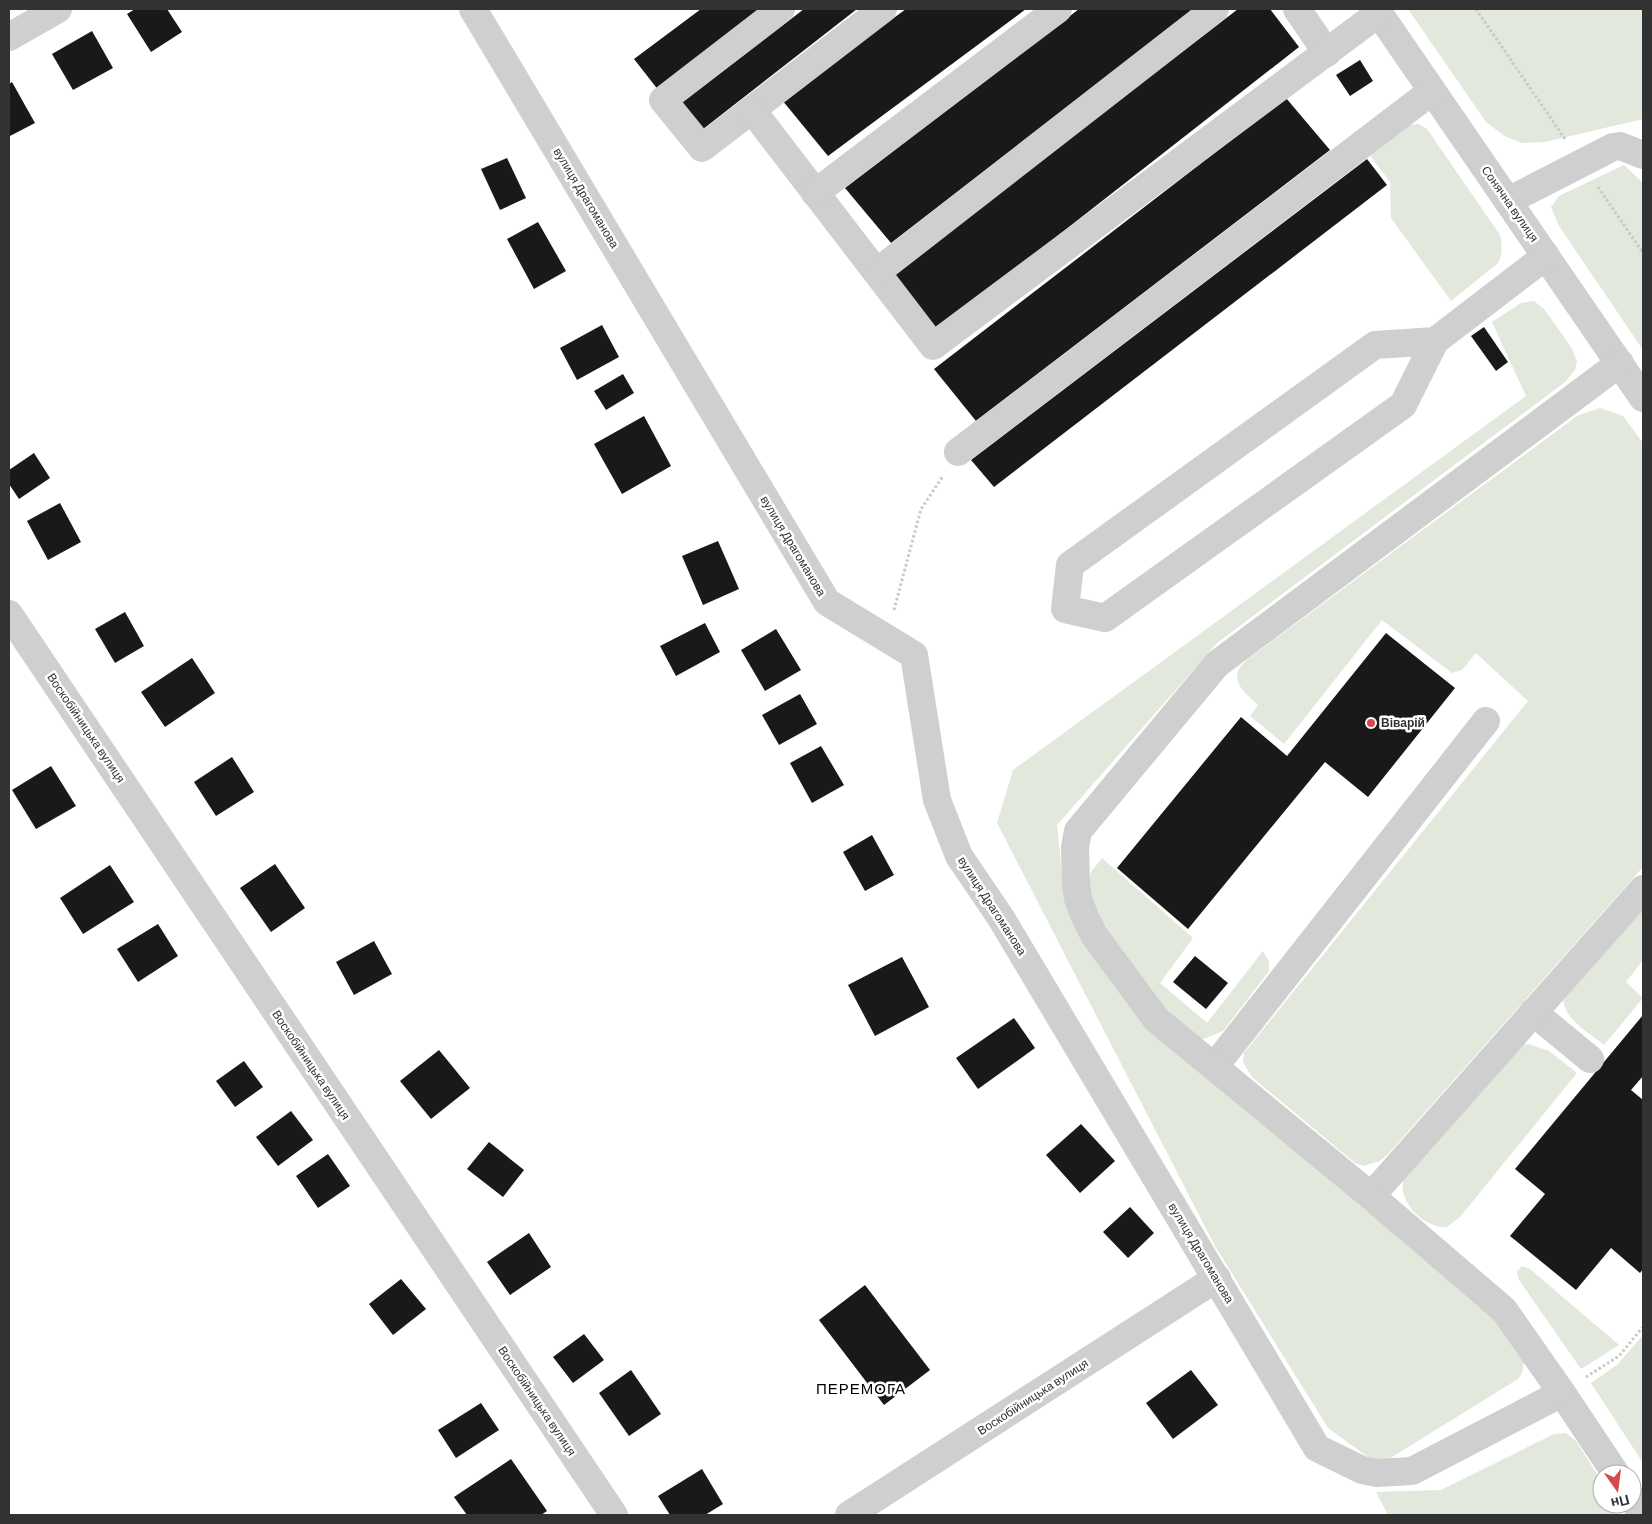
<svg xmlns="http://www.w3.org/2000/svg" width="1652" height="1524" viewBox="0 0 1652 1524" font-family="Barlow,sans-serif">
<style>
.green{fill:#e2e8dc}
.building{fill:#191919}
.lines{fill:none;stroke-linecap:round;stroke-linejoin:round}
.path{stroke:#c9c9c9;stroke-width:3;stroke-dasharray:2.5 2.5;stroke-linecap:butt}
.minor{stroke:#cfcfcf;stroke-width:28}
.poi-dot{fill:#d5484c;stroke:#fff;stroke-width:2}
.labels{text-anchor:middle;stroke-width:5;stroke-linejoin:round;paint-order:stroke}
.street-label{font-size:12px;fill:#323232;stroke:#fff}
.poi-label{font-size:12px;font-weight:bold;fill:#323232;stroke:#fff;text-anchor:start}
.quarter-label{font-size:15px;letter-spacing:1px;fill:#000;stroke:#fff}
</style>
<rect width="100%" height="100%" fill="#fff"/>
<g class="green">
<path d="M 1408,9 L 1643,9 L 1643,119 L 1545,142 L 1522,143 L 1506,137 L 1486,122 Z"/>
<path d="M 1419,124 L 1427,129 L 1500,235 C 1502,246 1503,253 1498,263 L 1451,301 L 1391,218 L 1390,182 L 1369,154 L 1409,125 Z"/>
<path d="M 1624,165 L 1643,183 L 1643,350 L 1559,226 L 1551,207 L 1559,196 Z"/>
<path d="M 1534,301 L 1544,309 L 1571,347 L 1577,361 L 1575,370 L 1565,382 L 1217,643 L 1057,825 L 1064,892 L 1081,932 L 1135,1014 L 1181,1049 L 1495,1314 L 1524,1361 L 1522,1373 L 1518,1379 L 1379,1465 L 1328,1428 L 1215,1246 L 997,823 L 1013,770 L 1526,396 L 1492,322 L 1521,303 Z"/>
<path d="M 1600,408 L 1623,416 L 1643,443 L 1643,867 L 1388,1154 L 1380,1161 L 1363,1166 L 1355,1163 L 1252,1077 L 1243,1062 L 1244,1053 L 1528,701 L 1476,653 L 1462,670 L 1452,673 L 1382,620 L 1284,744 L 1250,716 L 1258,705 C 1243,691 1225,678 1248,659 L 1577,416 Z"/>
<path d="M 1102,858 L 1193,938 L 1160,983 L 1207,1023 L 1263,951 L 1269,962 L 1269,971 L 1223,1031 L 1204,1039 L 1195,1037 L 1163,1012 L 1100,919 L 1091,897 L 1089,879 L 1091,872 Z"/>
<path d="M 1643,903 L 1643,960 L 1626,982 L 1643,998 L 1604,1045 C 1587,1031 1561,1018 1563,994 Z"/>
<path d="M 1529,1044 L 1549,1051 L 1577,1073 L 1460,1217 L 1447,1227 C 1424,1229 1396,1201 1404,1177 L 1522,1045 Z"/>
<path d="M 1522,1266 L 1530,1269 L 1619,1345 L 1581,1369 L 1519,1280 L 1517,1272 Z"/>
<path d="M 1643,1335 L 1643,1463 L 1591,1383 L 1617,1365 Z"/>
<path d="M 1566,1433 L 1576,1441 L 1602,1482 L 1602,1504 L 1616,1504 L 1617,1515 L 1388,1515 L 1376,1492 L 1441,1490 L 1554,1434 Z"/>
</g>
<g class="building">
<path d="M 135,9 L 167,9 L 182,32 L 151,52 L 127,14 Z"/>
<path d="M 701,9 L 763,9 L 659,91 L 634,59 Z"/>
<path d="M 804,9 L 857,9 L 698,133 L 676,107 Z"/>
<path d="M 906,9 L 1026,9 L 828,156 L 782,100 Z"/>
<path d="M 1079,9 L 1194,9 L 891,243 L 845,188 Z"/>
<path d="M 1238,9 L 1270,9 L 1299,47 L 936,331 L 892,274 Z"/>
<path d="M 92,31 L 113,68 L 73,90 L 52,54 Z"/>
<path d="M 1360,60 L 1373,81 L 1350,96 L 1336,75 Z"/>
<path d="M 12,82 L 35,123 L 10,136 L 9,84 Z"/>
<path d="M 1286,98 L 1330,150 L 976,421 L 934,369 Z"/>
<path d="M 507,158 L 526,198 L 500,210 L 481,169 Z"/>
<path d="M 1367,159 L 1387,185 L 994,487 L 971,460 Z"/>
<path d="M 538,222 L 566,271 L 534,289 L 507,239 Z"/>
<path d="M 602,325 L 619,357 L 577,380 L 560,348 Z"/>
<path d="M 1484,327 L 1508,362 L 1496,371 L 1471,336 Z"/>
<path d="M 623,374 L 634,393 L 606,410 L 594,391 Z"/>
<path d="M 644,416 L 671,466 L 622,494 L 594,444 Z"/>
<path d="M 34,453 L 50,478 L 19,499 L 9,484 L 9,470 Z"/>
<path d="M 60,503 L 81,542 L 48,560 L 27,521 Z"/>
<path d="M 718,541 L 739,589 L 703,605 L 682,556 Z"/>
<path d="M 125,612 L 144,646 L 115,663 L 95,629 Z"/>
<path d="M 705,623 L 720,652 L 676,676 L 660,646 Z"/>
<path d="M 776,629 L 801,670 L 765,691 L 741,650 Z"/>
<path d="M 1386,633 L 1455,688 L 1368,797 L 1325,762 L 1188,929 L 1117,868 L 1241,717 L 1287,756 Z"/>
<path d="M 192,658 L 215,693 L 165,727 L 141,692 Z"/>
<path d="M 800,694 L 817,724 L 779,745 L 762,715 Z"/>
<path d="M 821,746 L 844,785 L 812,803 L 790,763 Z"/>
<path d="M 232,757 L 254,792 L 216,816 L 194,782 Z"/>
<path d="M 51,766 L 76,806 L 36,829 L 12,790 Z"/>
<path d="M 872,835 L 894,875 L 865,891 L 843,852 Z"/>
<path d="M 275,864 L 305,908 L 271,932 L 240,888 Z"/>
<path d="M 110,865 L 134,902 L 83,934 L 60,898 Z"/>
<path d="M 158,924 L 178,956 L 138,982 L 117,949 Z"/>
<path d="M 374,941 L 392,974 L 354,995 L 336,962 Z"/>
<path d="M 1195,956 L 1228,983 L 1206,1009 L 1173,982 Z"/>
<path d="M 902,957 L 929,1007 L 875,1036 L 848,985 Z"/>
<path d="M 1643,1015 L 1643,1076 L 1631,1090 L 1643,1100 L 1643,1269 L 1640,1273 L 1611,1248 L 1576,1290 L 1510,1236 L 1545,1194 L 1515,1169 Z"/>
<path d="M 1014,1018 L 1035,1048 L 978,1089 L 956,1058 Z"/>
<path d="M 439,1050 L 470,1088 L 431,1119 L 400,1081 Z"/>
<path d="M 244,1061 L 263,1087 L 235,1107 L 216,1081 Z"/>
<path d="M 291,1111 L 313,1140 L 278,1166 L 256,1137 Z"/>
<path d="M 1081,1124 L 1115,1161 L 1080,1193 L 1046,1155 Z"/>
<path d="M 489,1142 L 524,1170 L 503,1197 L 467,1169 Z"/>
<path d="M 328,1154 L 350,1186 L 318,1208 L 296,1176 Z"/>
<path d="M 1130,1207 L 1154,1233 L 1128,1258 L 1103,1232 Z"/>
<path d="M 529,1233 L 551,1267 L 510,1295 L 487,1262 Z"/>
<path d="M 401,1279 L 426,1309 L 393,1335 L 369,1304 Z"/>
<path d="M 865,1285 L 930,1370 L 884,1405 L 819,1320 Z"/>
<path d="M 584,1334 L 604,1360 L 573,1383 L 553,1357 Z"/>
<path d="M 631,1370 L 661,1414 L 629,1436 L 599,1393 Z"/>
<path d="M 1191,1370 L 1218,1405 L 1173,1439 L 1146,1403 Z"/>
<path d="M 481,1403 L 499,1430 L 456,1458 L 438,1430 Z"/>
<path d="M 511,1459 L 547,1511 L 541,1515 L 467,1515 L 454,1497 Z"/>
<path d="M 702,1469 L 723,1504 L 705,1515 L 670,1515 L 658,1496 Z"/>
</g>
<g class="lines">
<g class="path">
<path d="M 1476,9 L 1565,139"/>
<path d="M 1598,187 L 1643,253"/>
<path d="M 894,610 L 921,509 L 943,476"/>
<path d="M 1586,1377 L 1619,1356 L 1643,1327"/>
</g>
<g class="minor">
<path d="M 473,9 L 827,602 L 914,655 L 937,800 L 959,856 L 1001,918 L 1317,1448 L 1362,1470 L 1377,1473 L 1412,1471 L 1562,1393 L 1616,1474"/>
<path d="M 781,9 L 663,100 L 702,148 L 883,9"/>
<path d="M 1297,9 L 1327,53"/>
<path d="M 1376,9 L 1643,398"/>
<path d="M 9,37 L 58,9"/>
<path d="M 752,110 L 933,346 L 1379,13"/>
<path d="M 815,193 L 1058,9"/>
<path d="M 1508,201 L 1613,147 L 1620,146 L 1643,155"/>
<path d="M 877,272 L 1215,9"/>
<path d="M 1435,341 L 1403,405 L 1105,618 L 1065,609 L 1070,565 L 1375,345 L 1435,341 L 1546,256"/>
<path d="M 958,452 L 1432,91"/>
<path d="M 9,614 L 614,1515"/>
<path d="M 1533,1012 L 1590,1059"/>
<path d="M 1214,1067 L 1486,721"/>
<path d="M 1371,1196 L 1643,889"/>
<path d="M 1562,1393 L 1504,1310 L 1371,1196 L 1156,1019 L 1094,935 L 1085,917 L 1078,899 L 1076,882 L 1075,847 L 1078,831 L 1217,664 L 1620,363"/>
<path d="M 1632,1498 L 1643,1515"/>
<path d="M 849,1515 L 1217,1278"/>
</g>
</g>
<circle class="poi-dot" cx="1371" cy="723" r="5"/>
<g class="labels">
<g class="street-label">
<text transform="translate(586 198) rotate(59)" y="4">вулиця Драгоманова</text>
<text transform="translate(1510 204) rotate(55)" y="4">Сонячна вулиця</text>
<text transform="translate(793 546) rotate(59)" y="4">вулиця Драгоманова</text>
<text transform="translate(86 728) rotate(56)" y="4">Воскобійницька вулиця</text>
<text transform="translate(992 906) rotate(57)" y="4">вулиця Драгоманова</text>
<text transform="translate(311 1065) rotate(56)" y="4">Воскобійницька вулиця</text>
<text transform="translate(1201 1253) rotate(59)" y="4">вулиця Драгоманова</text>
<text transform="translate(1033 1397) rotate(-33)" y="4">Воскобійницька вулиця</text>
<text transform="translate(537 1401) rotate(56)" y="4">Воскобійницька вулиця</text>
</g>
<g class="poi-label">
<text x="1381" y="727">Віварій</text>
</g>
<g class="quarter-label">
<text x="861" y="1394">ПЕРЕМОГА</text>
</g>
</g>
<rect width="1652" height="1524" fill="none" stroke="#323232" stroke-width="20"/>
<g transform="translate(1617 1489) rotate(166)"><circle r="24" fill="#ffffff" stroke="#adadad"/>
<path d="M0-4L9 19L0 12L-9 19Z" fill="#d5484c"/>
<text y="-8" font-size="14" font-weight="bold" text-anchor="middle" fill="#323232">Пн</text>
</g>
</svg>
